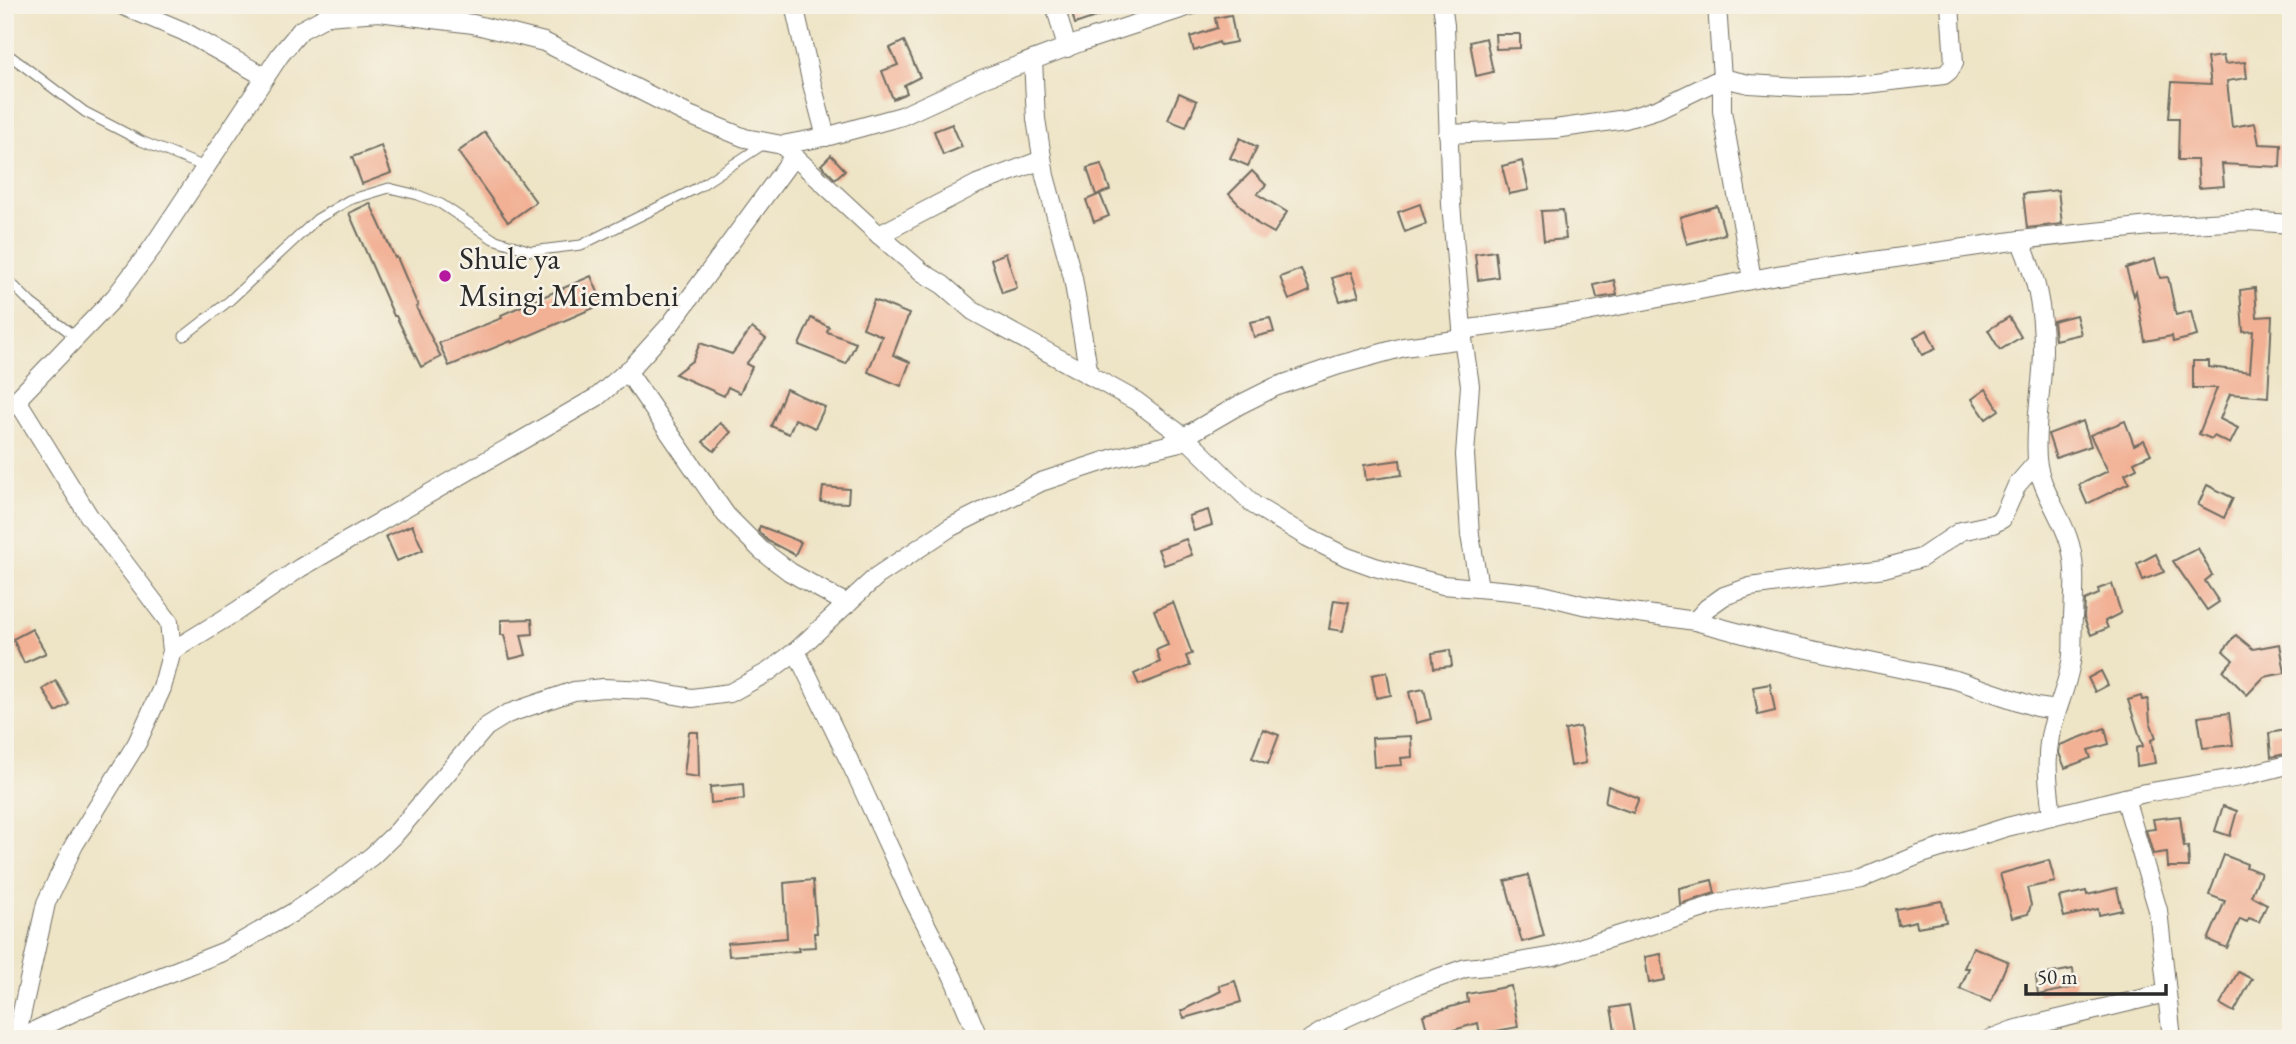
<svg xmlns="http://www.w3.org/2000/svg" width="2296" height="1044" viewBox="0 0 2296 1044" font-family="'EB Garamond',serif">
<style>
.building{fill:#f2b195}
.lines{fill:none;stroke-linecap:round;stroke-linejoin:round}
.service-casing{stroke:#6f6c61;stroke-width:11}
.minor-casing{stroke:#6f6c61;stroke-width:20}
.service{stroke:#fff;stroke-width:9}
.minor{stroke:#fff;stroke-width:18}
.poi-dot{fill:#b5179e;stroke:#f7f3e8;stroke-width:2.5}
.labels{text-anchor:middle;stroke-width:5;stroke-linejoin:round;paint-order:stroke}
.poi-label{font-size:32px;fill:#2b2b2b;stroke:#f7f3e8;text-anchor:start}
</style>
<rect width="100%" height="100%" fill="#f7f3e8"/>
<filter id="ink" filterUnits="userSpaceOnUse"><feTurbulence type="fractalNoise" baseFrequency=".0143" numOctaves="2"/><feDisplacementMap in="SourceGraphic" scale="14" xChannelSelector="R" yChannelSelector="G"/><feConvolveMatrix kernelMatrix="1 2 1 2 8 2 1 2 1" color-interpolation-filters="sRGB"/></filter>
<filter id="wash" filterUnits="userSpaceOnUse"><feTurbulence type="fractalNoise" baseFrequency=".00686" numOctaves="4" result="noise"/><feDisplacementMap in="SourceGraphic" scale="28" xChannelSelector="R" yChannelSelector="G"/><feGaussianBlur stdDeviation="1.57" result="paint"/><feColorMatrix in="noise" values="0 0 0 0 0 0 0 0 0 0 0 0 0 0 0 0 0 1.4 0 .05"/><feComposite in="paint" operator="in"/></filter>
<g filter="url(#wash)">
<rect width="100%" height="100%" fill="#eee4c6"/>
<g id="blocks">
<g class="building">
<path d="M 1070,5 L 1121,5 L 1122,8 L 1075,24 Z"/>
<path d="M 1231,15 L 1236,42 L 1220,45 L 1219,42 L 1194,51 L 1190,37 L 1217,28 L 1215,18 Z"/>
<path d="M 1495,34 L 1520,34 L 1520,48 L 1496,49 Z"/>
<path d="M 1486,38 L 1493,72 L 1476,76 L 1470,42 Z"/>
<path d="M 904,41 L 920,77 L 904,85 L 907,93 L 893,99 L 882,71 L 898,65 L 890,48 Z"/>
<path d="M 2223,56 L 2225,64 L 2245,62 L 2247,78 L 2227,81 L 2232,127 L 2255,123 L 2259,144 L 2281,145 L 2280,167 L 2222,164 L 2224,186 L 2199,188 L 2197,160 L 2178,160 L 2179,118 L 2169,118 L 2172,82 L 2211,84 L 2207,58 Z"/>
<path d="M 1179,93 L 1197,101 L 1186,127 L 1168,120 Z"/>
<path d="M 952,124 L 962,147 L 943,155 L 934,131 Z"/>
<path d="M 485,132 L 536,202 L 508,222 L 458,152 Z"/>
<path d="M 1240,138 L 1257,147 L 1248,166 L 1230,158 Z"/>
<path d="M 381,146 L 391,173 L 362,184 L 352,157 Z"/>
<path d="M 831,155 L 845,170 L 835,179 L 821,165 Z"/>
<path d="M 1522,161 L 1529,190 L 1509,194 L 1502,166 Z"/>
<path d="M 1101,164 L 1110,190 L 1096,195 L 1087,168 Z"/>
<path d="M 1252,171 L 1266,185 L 1257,194 L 1287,212 L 1274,233 L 1258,224 L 1229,194 Z"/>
<path d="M 2058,190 L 2062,224 L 2027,228 L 2023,194 Z"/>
<path d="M 1100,194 L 1109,216 L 1094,222 L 1086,200 Z"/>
<path d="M 370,203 L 395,258 L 397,257 L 418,306 L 416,307 L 441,357 L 421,367 L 396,316 L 394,316 L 349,213 Z"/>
<path d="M 1420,204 L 1426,224 L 1405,232 L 1398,212 Z"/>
<path d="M 1717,206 L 1725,234 L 1687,244 L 1680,217 Z"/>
<path d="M 1563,210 L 1566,239 L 1544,241 L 1541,211 Z"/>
<path d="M 1495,251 L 1498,277 L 1478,280 L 1475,254 Z"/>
<path d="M 1006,253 L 1017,288 L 1002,293 L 991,259 Z"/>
<path d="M 2155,259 L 2160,278 L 2168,277 L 2176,315 L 2191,311 L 2197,336 L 2173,342 L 2172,336 L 2145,341 L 2136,291 L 2134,296 L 2126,268 Z"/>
<path d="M 1301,269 L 1310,291 L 1289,300 L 1280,277 Z"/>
<path d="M 1351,272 L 1359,296 L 1340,301 L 1332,278 Z"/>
<path d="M 591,276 L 603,304 L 512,343 L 511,341 L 449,366 L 439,343 L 502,318 L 501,315 Z"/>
<path d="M 1614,280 L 1617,295 L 1597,298 L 1594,285 Z"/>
<path d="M 2255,288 L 2257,317 L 2272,316 L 2268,397 L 2230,394 L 2220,419 L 2238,428 L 2230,444 L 2214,436 L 2212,439 L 2199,434 L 2217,388 L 2193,388 L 2193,361 L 2209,361 L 2209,367 L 2250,372 L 2253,331 L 2243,332 L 2240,290 Z"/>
<path d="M 874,300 L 909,314 L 893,355 L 910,362 L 901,386 L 868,372 L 882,336 L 863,328 Z"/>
<path d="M 2076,315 L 2081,334 L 2055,340 L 2053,321 Z"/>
<path d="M 2009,317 L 2021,337 L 2000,350 L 1988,330 Z"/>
<path d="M 811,318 L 829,327 L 827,332 L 856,343 L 846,364 L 799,345 Z"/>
<path d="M 1270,318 L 1274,332 L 1254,337 L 1250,322 Z"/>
<path d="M 752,328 L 766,339 L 746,364 L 752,367 L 740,393 L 728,387 L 724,396 L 675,374 L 693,360 L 700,343 L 732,354 Z"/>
<path d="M 1927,330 L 1936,349 L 1922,355 L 1914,337 Z"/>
<path d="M 786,389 L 825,407 L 815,428 L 795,419 L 789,434 L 771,426 Z"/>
<path d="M 1986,389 L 1999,410 L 1986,419 L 1972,399 Z"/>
<path d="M 2083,421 L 2091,446 L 2056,458 L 2048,434 Z"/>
<path d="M 2125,421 L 2134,445 L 2144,440 L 2151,454 L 2134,462 L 2137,468 L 2125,474 L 2129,483 L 2087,504 L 2079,485 L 2108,471 L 2090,435 Z"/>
<path d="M 720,423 L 731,432 L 714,451 L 703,442 Z"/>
<path d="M 1400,460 L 1402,475 L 1366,480 L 1364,465 Z"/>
<path d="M 2207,485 L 2233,498 L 2224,518 L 2198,505 Z"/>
<path d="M 823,487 L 849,489 L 848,503 L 821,502 Z"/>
<path d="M 1208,510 L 1212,525 L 1194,531 L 1189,516 Z"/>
<path d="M 412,525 L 423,550 L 397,561 L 386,536 Z"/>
<path d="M 760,526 L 801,542 L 795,555 L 768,541 L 758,531 Z"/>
<path d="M 1186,539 L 1192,555 L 1164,565 L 1158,549 Z"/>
<path d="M 2198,548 L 2212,575 L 2205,581 L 2219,602 L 2207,610 L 2173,561 Z"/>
<path d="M 2156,554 L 2164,572 L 2143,580 L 2137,564 Z"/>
<path d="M 2112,584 L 2121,613 L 2105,621 L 2108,628 L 2091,635 L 2084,618 L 2085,600 L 2099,594 L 2098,589 Z"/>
<path d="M 1334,600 L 1349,602 L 1343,631 L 1329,629 Z"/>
<path d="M 1173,602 L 1192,654 L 1186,656 L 1190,666 L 1139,685 L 1134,674 L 1160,662 L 1156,650 L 1168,645 L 1154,610 Z"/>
<path d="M 532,619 L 533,634 L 521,635 L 526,655 L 510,659 L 504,635 L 501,635 L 501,620 Z"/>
<path d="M 32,629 L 46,653 L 24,663 L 13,639 Z"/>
<path d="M 2236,635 L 2253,649 L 2280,644 L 2285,673 L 2264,677 L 2247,695 L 2223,671 L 2233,660 L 2223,651 Z"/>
<path d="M 1450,650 L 1452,666 L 1434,668 L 1432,653 Z"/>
<path d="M 2101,671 L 2108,685 L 2095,692 L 2088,678 Z"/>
<path d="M 1387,672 L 1391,695 L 1376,698 L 1372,675 Z"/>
<path d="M 56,681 L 69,704 L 56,712 L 43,689 Z"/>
<path d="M 1770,684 L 1775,711 L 1758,715 L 1753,687 Z"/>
<path d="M 1424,689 L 1431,719 L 1416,723 L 1409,692 Z"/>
<path d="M 2141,696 L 2142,700 L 2148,699 L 2150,721 L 2156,738 L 2151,740 L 2155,763 L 2137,766 L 2136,748 L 2143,746 L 2128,700 Z"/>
<path d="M 2229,713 L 2233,745 L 2203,748 L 2198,717 Z"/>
<path d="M 1580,727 L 1586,763 L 1571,766 L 1565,730 Z"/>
<path d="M 2105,728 L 2109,744 L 2088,750 L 2091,758 L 2065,768 L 2059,753 L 2060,745 Z"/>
<path d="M 1263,729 L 1279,735 L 1268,764 L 1252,758 Z"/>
<path d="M 2286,730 L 2290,753 L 2271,757 L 2269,733 Z"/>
<path d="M 689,732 L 698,732 L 699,777 L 684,775 Z"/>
<path d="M 1411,736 L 1412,757 L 1401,758 L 1402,765 L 1374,767 L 1372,738 Z"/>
<path d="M 743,784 L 744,799 L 711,803 L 710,787 Z"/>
<path d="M 1608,786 L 1639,798 L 1633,813 L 1605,803 Z"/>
<path d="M 2223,806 L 2237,811 L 2230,836 L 2215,831 Z"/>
<path d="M 2180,816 L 2184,847 L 2188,846 L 2189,867 L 2168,867 L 2167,852 L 2153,854 L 2146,830 L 2155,829 L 2153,819 Z"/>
<path d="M 2224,855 L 2247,864 L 2246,867 L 2261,873 L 2251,896 L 2267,904 L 2259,922 L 2249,918 L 2247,922 L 2240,919 L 2227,948 L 2208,940 L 2225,901 L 2209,895 Z"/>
<path d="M 2049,860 L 2055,882 L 2027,888 L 2031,905 L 2028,914 L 2012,918 L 2000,874 Z"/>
<path d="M 1528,875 L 1544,936 L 1522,942 L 1505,881 Z"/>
<path d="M 813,880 L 817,933 L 814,933 L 815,947 L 798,948 L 799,951 L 729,956 L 728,943 L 787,938 L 784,883 Z"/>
<path d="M 1712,880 L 1715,893 L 1680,904 L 1679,888 Z"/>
<path d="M 2117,888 L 2122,910 L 2099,915 L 2098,909 L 2064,917 L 2059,897 L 2086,891 L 2087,895 Z"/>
<path d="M 1942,901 L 1946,922 L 1917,927 L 1916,921 L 1898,925 L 1895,909 Z"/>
<path d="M 1973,947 L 2008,961 L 1991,1002 L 1960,989 L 1969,968 L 1964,968 Z"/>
<path d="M 1661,954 L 1665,980 L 1649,983 L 1645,957 Z"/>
<path d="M 2073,969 L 2075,987 L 2038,995 L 2036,976 Z"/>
<path d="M 2238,972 L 2252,979 L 2234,1012 L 2220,1004 Z"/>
<path d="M 1235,981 L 1241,1002 L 1184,1018 L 1181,1011 L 1221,991 L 1219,986 Z"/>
<path d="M 1511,986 L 1518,1027 L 1480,1034 L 1478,1023 L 1429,1037 L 1423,1015 L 1468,1002 L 1467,994 Z"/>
<path d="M 1629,1005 L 1634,1033 L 1616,1036 L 1611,1008 Z"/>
</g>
</g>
</g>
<g filter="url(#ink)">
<use href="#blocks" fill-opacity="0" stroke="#6f6c61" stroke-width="2"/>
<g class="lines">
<defs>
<g id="service">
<path d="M 5,52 L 85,112 L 141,141 L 205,167"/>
<path d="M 5,277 L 31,303 L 77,338"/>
<path d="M 184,336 L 229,301 L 317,219 L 349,200 L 389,188 L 418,195 L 441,204 L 493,239 L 531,251 L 581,245 L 697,188 L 764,144"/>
</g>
<g id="minor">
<path d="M 121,5 L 183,31 L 265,77"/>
<path d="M 794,5 L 812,84 L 826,137"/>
<path d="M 1055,5 L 1067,48"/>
<path d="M 1442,5 L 1445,25 L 1451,204 L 1463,339 L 1470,385 L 1465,455 L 1466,470 L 1470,535 L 1479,587"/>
<path d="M 1717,5 L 1722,78 L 1722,111 L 1752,279"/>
<path d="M 1033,60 L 1036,119 L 1045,176 L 1073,278 L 1089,375"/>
<path d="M 1448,134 L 1555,129 L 1626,119 L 1658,109 L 1722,78 L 1749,84 L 1801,87 L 1848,86 L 1944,75 L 1949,71 L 1954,63 L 1950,5"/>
<path d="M 782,145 L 879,235 L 922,272 L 943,285 L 973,311 L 1136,401 L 1188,440 L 1254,505 L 1307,537 L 1347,557 L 1375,567 L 1443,585 L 1511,591 L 1543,595 L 1583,605 L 1695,621 L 1770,641 L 1956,680 L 2036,707 L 2057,710"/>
<path d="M 879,235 L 977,184 L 1042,160"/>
<path d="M 2020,240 C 2036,277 2043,306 2043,348 C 2043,385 2034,422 2037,459 C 2040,488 2059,512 2068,538 C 2077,563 2074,591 2073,617 C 2072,630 2073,642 2072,655 C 2069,684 2056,708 2050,736 C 2045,763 2049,789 2052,816"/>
<path d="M 1462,330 L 1587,312 L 1777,275 L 2020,240 L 2150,226 L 2248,221 L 2291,224"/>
<path d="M 627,371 L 726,515 L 761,550 L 790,572 L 847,604"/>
<path d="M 5,412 L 115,297 L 152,248 L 280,55 L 301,30 L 327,16 L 379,12 L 473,24 L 544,42 L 689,115 L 745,138 L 782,145 L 829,136 L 902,116 L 982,79 L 1081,42 L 1193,5"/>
<path d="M 1184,437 L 1239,405 L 1275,387 L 1339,365 L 1404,347 L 1463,339"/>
<path d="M 1695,621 L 1707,608 L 1724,596 L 1750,587 L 1884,568 L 1921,558 L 1961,531 L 1993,524 L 2002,519 L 2017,485 L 2037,462"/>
<path d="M 172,651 L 237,611 L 300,568 L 597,397 L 633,366 L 670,325 L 794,156"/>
<path d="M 796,651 L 859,781 L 913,899 L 953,977 L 979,1039"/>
<path d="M 2125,798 L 2158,910 L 2172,1039"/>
<path d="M 16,1039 L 46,903 L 74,845 L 137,743 L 162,688 L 172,651 L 169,622 L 89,516 L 17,400"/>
<path d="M 24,1039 L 38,1029 L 82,1008 L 225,951 L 292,913 L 335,884 L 372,856 L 397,832 L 486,727 L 507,714 L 574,691 L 603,688 L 648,690 L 692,698 L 730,693 L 768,672 L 796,651 L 877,576 L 951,527 L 1041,482 L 1114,458 L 1188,440"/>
<path d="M 1310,1039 L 1345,1018 L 1418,985 L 1466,968 L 1507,964 L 1554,956 L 1723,902 L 1861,879 L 1919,855 L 2007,827 L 2145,793 L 2240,777 L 2291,764"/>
<path d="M 1990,1039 L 2013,1030 L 2166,993"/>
</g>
</defs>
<use href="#service" class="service-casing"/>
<use href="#minor" class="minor-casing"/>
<use href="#service" class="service"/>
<use href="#minor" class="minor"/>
</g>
</g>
<circle class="poi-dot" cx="445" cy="276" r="7"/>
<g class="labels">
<g class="poi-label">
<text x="459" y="269">Shule ya<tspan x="459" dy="37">Msingi Miembeni</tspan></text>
</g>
</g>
<rect width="2296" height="1044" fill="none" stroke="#f7f3e8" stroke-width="28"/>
<path d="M2026 984v10h140v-10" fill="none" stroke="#2b2b2b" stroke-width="3.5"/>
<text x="2037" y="984" font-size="21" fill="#2b2b2b" stroke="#f7f3e8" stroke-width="5" paint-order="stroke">50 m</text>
</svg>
